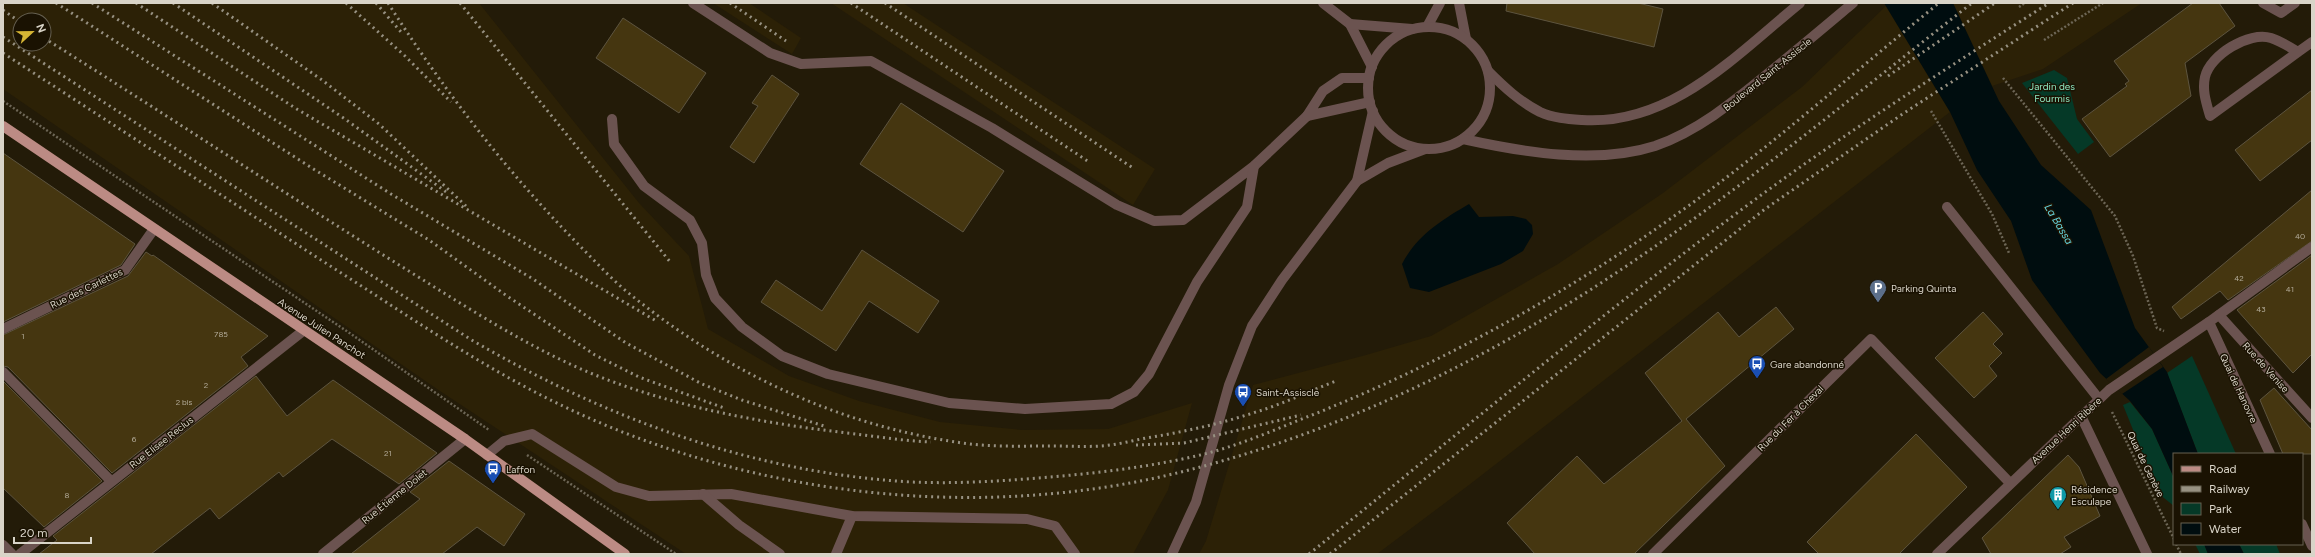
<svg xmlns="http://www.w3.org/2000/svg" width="2315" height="557" viewBox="0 0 2315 557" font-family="Figtree,sans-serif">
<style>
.built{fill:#2c2106;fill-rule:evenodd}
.green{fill:#053927}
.water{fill:#000d0f}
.pier{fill:#231b08}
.building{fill:#453610;stroke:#5d543f}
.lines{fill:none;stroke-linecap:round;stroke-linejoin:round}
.path{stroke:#6d6656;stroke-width:2.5;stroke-dasharray:2 2;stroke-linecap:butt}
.minor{stroke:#6b5350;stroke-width:10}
.major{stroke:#bc8b84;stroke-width:10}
.rail{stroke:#979182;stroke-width:3;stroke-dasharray:2 4;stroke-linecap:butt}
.labels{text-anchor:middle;stroke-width:3;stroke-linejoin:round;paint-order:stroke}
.number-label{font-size:8px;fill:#b4ac9a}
.street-label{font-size:10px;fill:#d9d4c8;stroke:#1a1202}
.park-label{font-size:10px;fill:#8ee7c0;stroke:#1a1202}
.poi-label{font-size:10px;fill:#d9d4c8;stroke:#1a1202;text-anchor:start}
.water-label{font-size:11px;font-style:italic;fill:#65d5e0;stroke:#1a1202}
</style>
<rect width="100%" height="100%" fill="#231b08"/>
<g class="built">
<path d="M 3,3 L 479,3 L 639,203 L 689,256 L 708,329 L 789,376 L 859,401 L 940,422 L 1022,430 L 1108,429 L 1192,403 L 1168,490 L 1133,554 L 686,554 L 437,389 L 3,89 ZM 20,20 L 44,20 L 44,44 L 20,44 Z"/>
<path d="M 713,3 L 749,3 L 801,38 L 792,54 Z"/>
<path d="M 831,3 L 903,3 L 1155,169 L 1133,205 Z"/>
<path d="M 1953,3 L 2142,3 L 2043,69 L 1992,86 Z"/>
<path d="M 1886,6 L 1950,112 L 1469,485 L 1377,554 L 1199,554 L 1206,541 L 1253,385 L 1366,355 L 1431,336 L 1558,264 L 1663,193 L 1802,87 Z"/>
</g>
<g class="green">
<path d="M 2054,70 L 2067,78 L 2077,119 L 2094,142 L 2078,154 L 2022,83 Z"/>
<path d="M 2192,356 L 2236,454 L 2198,454 L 2167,373 Z"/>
<path d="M 2130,402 L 2152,429 L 2174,478 L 2174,506 L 2159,494 L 2123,405 Z"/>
<path d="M 2195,544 L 2204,544 L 2208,554 L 2200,554 Z"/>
<path d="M 2239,544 L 2276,544 L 2280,554 L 2244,554 Z"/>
</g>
<g class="water">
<path d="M 1884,3 L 1953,3 L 1999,101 L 2041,165 L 2091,210 L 2135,328 L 2167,372 L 2198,454 L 2174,454 L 2174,478 L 2152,429 L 2130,401 L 2100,373 L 2032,280 L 2011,221 L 1977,170 L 1950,112 Z"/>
<path d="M 1469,204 L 1479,217 L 1513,216 L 1526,219 L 1532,225 L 1533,234 L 1523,251 L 1501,264 L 1429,292 L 1410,288 L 1402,264 C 1417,235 1442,220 1469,204 Z"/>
<path d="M 2204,544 L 2239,544 L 2244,554 L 2208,554 Z"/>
</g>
<path class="pier" d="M 2149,347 L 2163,367 L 2122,394 L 2106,379 Z"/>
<g class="building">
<path d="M 1507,3 L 1638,3 L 1663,9 L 1654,47 L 1506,11 Z"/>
<path d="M 2193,3 L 2219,3 L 2235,26 L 2185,63 L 2191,96 L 2110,157 L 2082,119 L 2127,86 L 2125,84 L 2129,81 L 2114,61 Z"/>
<path d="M 623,18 L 706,73 L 679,113 L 596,58 Z"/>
<path d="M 772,75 L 799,94 L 754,163 L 730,147 L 758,106 L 752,103 Z"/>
<path d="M 2312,90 L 2312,140 L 2260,181 L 2235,150 Z"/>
<path d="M 901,103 L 1004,171 L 963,232 L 860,164 Z"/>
<path d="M 3,153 L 135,244 L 121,265 L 3,322 Z"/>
<path d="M 2312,190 L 2312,241 L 2228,300 L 2220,291 L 2181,319 L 2172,307 Z"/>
<path d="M 862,250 L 939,301 L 918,333 L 869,301 L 836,351 L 761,302 L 776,280 L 822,311 Z"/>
<path d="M 146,252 L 152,256 L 153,255 L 268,336 L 241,357 L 248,366 L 112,473 L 8,367 L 3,366 L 3,335 L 128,276 Z"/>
<path d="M 2312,255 L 2312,354 L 2293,373 L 2237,310 Z"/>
<path d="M 1776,307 L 1794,329 L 1686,419 L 1725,466 L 1634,554 L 1535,554 L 1507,523 L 1577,456 L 1604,484 L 1682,421 L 1645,373 L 1718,312 L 1739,337 Z"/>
<path d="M 1983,312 L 2003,334 L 1993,344 L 2002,353 L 1989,366 L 1997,376 L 1974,398 L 1935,358 Z"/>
<path d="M 256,376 L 287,416 L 333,380 L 437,453 L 399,484 L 332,439 L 283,477 L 279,472 L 219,519 L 210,508 L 151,554 L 39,554 L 57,540 L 53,536 Z"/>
<path d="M 3,381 L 102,481 L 44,527 L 3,488 Z"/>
<path d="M 2274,388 L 2312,430 L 2312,454 L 2283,454 L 2260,400 Z"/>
<path d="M 1916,434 L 1967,487 L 1899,554 L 1819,554 L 1807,542 Z"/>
<path d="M 2068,455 L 2079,467 L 2100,516 L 2064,537 L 2071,547 L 2060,554 L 1991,554 L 1982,538 Z"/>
<path d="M 449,461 L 525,514 L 504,546 L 477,527 L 442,554 L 351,554 L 420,499 L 410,492 Z"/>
</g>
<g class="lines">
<g class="path">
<path d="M 2019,7 L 2025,3"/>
<path d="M 2044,40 L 2103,3"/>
<path d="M 2003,78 L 2115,216 L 2133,256 L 2157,328 L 2164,331"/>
<path d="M 3,101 L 351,334 L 489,430"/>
<path d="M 1931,111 L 1992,214 L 2009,253"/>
<path d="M 2112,412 L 2174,539"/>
<path d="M 527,455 L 676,554"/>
<path d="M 2176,544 L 2181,554"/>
</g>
<g class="minor">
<path d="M 693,3 L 770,53 L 801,64 L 871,61 L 992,128 L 1117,205 L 1154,221 L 1183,220 L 1254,166 L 1307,116"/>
<path d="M 1323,3 L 1350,24 L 1372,67"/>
<path d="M 1459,3 L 1466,39"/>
<path d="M 2263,3 L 2281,13 L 2295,3"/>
<path d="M 1350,24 L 1412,29"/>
<path d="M 1427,27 L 1440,3"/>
<circle cx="1429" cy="88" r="61"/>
<path d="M 2298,52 C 2290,47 2280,41 2271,38 C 2249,31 2210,55 2205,77 C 2202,90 2206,102 2210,116 L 2298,52 L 2312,42"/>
<path d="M 1488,71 C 1504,87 1520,102 1540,112 C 1553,118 1568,119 1582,120 C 1671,126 1736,55 1800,3"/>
<path d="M 1369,78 L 1342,78 L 1323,91 L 1307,116 L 1370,102"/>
<path d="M 612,119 L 614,144 L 644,186 L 690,220 L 702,243 L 706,275 L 715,298 L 742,327 L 782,356 L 828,374 L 949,403 L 1025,409 L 1111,404 L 1134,392 L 1149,374 L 1197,282 L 1247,207 L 1254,166"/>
<path d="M 1463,139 C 1522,152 1596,165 1655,146 C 1701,130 1739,97 1776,67 C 1802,46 1828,24 1853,3"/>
<path d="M 1357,181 L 1373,111"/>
<path d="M 1947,207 L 2099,399"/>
<path d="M 2219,315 L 2312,418"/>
<path d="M 2209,322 L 2270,454"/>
<path d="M 3,329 L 125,270 L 154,229"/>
<path d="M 3,372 L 111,481"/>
<path d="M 2081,416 L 2147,554"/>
<path d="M 487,455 L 504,441 L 532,434 L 616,487 L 649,496 L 731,494 L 852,516 L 1027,519 L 1055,526 L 1075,554"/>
<path d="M 703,494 L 739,525 L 780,554"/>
<path d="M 2302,524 L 2312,546"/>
<path d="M 3,545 L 12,554"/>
<path d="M 20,554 L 303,331"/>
<path d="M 323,554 L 465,439"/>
<path d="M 836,554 L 852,516"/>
<path d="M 1172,554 L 1196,502 L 1229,385 L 1252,326 L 1282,280 L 1357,181 L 1388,163 L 1425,149"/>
<path d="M 1653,554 L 1871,339 L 2010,483"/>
<path d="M 1937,554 L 2109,390 L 2209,322 L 2312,247"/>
</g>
<path class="major" d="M 3,126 L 465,439 L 625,554"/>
<g class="rail">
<path d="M 56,3 L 315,170 L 429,240 L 507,296 L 595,355 L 639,377 L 724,408"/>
<path d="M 92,3 L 391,194 L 533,279 L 626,343 L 702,384 L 742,400 L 824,426"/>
<path d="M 136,3 L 295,108 L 658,322"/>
<path d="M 173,3 L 345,119 L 449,194"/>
<path d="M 212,3 L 322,80 L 379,124 L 466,206"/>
<path d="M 346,3 L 405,56 L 451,102"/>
<path d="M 376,3 L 401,32"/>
<path d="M 388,3 C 443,89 506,171 578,244 C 595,261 612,280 631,295 C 729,374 844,428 970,444 C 996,447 1024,446 1050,446 C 1067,446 1084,447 1101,446 C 1116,445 1131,441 1146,438 C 1183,432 1220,424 1256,412 C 1283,404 1309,391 1336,381"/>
<path d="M 460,3 L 671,263"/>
<path d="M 730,3 L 786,41"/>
<path d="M 851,3 L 1089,162"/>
<path d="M 885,3 L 1133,168"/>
<path d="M 3,10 L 20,22"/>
<path d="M 3,37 L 470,339 C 605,418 753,473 911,482 C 957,484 1004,481 1050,477 C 1098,473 1148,467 1196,456 C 1236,447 1274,430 1312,415 C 1445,362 1568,293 1684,209 C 1773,145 1854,72 1939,3"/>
<path d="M 44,38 C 162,112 278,189 396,263 C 467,307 539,356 619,384 C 692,410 770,424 847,433 C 875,436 903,441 931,442"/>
<path d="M 3,53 C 109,122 215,191 321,260 C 406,314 489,373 580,414 C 765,498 984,521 1181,472 C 1310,440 1436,384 1550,315 C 1700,224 1834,111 1972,3"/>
<path d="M 1888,76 L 1995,3"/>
<path d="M 1136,445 L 1184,443 L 1301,415"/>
<path d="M 1309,554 C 1453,438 1596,318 1745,207 C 1843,134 1946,69 2049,3"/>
<path d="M 1330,554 L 1765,209 L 1904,113 L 2073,3"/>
</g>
</g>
<defs>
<symbol id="parking-pin" viewBox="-11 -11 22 30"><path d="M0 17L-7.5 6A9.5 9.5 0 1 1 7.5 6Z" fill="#5c6f8a" stroke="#1a1202"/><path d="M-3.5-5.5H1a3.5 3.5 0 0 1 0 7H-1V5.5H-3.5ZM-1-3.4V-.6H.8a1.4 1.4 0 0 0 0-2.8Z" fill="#fff"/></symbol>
<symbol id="bus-pin" viewBox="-11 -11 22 30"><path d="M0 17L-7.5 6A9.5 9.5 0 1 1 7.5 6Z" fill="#1a4fb4" stroke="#1a1202"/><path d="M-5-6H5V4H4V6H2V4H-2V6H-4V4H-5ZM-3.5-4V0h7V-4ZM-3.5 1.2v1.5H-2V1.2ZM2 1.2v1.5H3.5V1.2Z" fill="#fff"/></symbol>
<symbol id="building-pin" viewBox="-11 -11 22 30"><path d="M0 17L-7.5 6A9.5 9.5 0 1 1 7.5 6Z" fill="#0f9aa8" stroke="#1a1202"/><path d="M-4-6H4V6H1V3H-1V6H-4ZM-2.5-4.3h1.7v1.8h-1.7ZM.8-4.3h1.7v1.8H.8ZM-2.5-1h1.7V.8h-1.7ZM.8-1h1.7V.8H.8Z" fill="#fff"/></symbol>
</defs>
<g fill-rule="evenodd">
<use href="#parking-pin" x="1868" y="278" width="20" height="27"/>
<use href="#bus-pin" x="1747" y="354" width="20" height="27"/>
<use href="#bus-pin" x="1233" y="382" width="20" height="27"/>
<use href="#bus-pin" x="483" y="459" width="20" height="27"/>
<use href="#building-pin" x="2048" y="485" width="20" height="27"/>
</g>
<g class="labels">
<g class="number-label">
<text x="2300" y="239">40</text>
<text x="2239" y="281">42</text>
<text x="2290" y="292">41</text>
<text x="2261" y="312">43</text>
<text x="221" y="337">785</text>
<text x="23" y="339">1</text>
<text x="206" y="388">2</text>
<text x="184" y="405">2 bis</text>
<text x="134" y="442">6</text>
<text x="388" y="456">21</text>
<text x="67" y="498">8</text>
</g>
<g class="street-label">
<text transform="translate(1767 74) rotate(-39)" y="4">Boulevard Saint-Assiscle</text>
<text transform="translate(86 288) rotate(-26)" y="4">Rue des Carlettes</text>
<text transform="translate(322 328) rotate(33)" y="4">Avenue Julien Panchot</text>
<text transform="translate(2266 367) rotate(48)" y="4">Rue de Venise</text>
<text transform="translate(2239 388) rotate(65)" y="4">Quai de Hanovre</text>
<text transform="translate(1790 418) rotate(-45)" y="4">Rue du Fer à Cheval</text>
<text transform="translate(2066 430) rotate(-43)" y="4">Avenue Henri Ribère</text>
<text transform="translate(161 442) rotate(-38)" y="4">Rue Elisee Reclus</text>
<text transform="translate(2146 464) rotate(64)" y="4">Quai de Genève</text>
<text transform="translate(394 496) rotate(-39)" y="4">Rue Étienne Dolet</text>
</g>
<g class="park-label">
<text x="2052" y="90">Jardin des<tspan x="2052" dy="12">Fourmis</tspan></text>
</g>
<g class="poi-label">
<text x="1891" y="292">Parking Quinta</text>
<text x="1770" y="368">Gare abandonné</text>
<text x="1256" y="396">Saint-Assiscle</text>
<text x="506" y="473">Laffon</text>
<text x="2071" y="493">Résidence<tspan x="2071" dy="12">Esculape</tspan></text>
</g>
<g class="water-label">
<text transform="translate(2059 224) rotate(59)" y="4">La Bassa</text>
</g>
</g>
<rect width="2315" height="557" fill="none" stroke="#d9d4c8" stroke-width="8"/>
<rect x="2173" y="453" width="130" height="92" fill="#1a1202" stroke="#666051"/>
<rect x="2181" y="466" width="20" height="6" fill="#bc8b84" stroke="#666051"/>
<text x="2209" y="473" font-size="12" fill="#d9d4c8">Road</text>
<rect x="2181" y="486" width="20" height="6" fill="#979182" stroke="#666051"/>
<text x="2209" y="493" font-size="12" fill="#d9d4c8">Railway</text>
<rect x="2181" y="503" width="20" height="12" fill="#053927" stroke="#666051"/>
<text x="2209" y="513" font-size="12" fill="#d9d4c8">Park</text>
<rect x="2181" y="523" width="20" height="12" fill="#000d0f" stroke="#666051"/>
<text x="2209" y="533" font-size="12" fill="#d9d4c8">Water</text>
<g transform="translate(32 32) rotate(68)"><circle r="19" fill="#1a1202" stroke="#666051"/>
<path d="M0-3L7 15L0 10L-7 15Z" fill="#d6b534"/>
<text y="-6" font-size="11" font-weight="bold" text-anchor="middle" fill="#d9d4c8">N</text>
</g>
<path d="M14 537v6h77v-6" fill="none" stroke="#d9d4c8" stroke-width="2"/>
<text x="20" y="537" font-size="12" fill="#d9d4c8" stroke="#1a1202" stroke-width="3" paint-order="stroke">20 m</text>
</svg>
